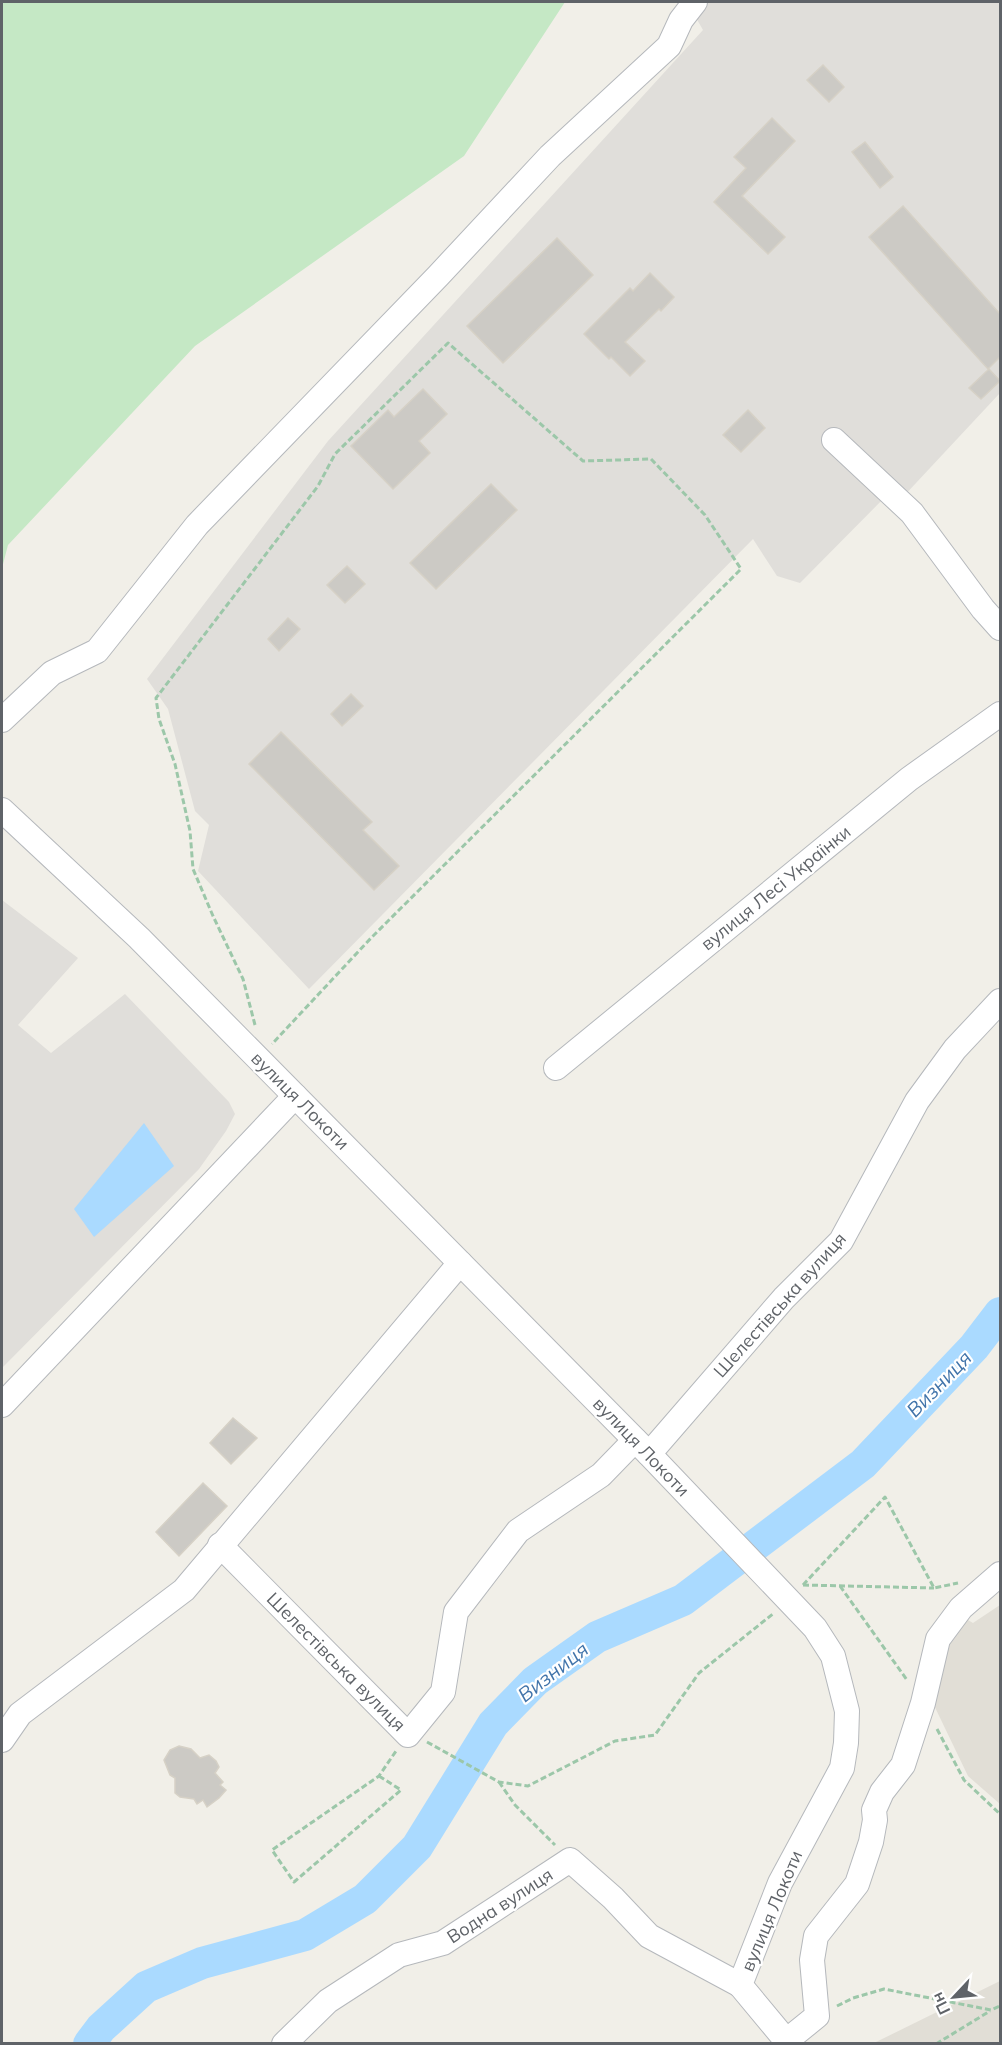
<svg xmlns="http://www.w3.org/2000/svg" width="1002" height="2045" viewBox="0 0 1002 2045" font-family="Mulish,sans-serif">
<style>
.industrial{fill:#e0deda}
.education{fill:#e1ded6}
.green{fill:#c5e8c5}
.water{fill:#aadaff}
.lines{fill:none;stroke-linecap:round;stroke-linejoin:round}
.river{stroke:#aadaff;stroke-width:32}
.building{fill:#cccac5;stroke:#d6d1c6;stroke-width:1.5}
.minor-casing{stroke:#b5b8bc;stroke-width:26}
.path{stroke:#9cc7a9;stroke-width:3;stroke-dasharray:6 3;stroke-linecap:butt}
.minor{stroke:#fff;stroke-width:24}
.labels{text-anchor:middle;stroke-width:4.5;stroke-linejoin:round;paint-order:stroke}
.street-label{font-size:18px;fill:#5f6368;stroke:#fff}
.water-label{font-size:20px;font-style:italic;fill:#4174aa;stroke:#fff}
</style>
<rect width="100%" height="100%" fill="#f1efe8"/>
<g class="industrial">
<path d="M 687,2 L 1000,2 L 1000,393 L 902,498 L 893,489 L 800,583 L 777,576 L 753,539 L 309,989 L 198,871 L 209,825 L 195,811 L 168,709 L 147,679 L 328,441 L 703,30 Z"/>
<path d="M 2,900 L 78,958 L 18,1025 L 51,1053 L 125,994 L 229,1102 L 235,1114 L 226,1131 L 199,1169 L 2,1368 Z"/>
</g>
<g class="education">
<path d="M 1000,1605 L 1000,1804 L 968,1776 L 930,1697 L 944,1644 L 963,1617 L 973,1623 Z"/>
<path d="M 1000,1981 L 1000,2043 L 874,2043 Z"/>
</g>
<path class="green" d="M 2,2 L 565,2 L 464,156 L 195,346 L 8,545 L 2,568 Z"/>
<path class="water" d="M 144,1123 L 174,1166 L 94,1237 L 74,1209 Z"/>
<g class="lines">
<path class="river" d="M 89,2044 L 101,2028 L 146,1987 L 202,1963 L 305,1935 L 365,1899 L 417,1847 L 493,1724 L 535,1681 L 597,1637 L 683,1600 L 863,1464 L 974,1347 L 1000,1313"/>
</g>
<g class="building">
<path d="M 823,65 L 844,87 L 829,102 L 807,80 Z"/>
<path d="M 772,118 L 795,141 L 742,196 L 785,237 L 768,254 L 714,202 L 746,168 L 734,157 Z"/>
<path d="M 865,142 L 893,177 L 880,188 L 852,152 Z"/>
<path d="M 903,206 L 1000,314 L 1000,357 L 988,369 L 869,237 Z"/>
<path d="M 557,238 L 593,275 L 503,363 L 467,326 Z"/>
<path d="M 650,273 L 674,297 L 661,311 L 659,309 L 625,342 L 645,361 L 630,376 L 611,357 L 609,359 L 584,334 L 630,288 L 633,291 Z"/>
<path d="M 989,369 L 1000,381 L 981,399 L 969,388 Z"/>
<path d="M 423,389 L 447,414 L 419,441 L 430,453 L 393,489 L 351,446 L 388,410 L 394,417 Z"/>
<path d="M 748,410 L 765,428 L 741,452 L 723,435 Z"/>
<path d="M 491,484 L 517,510 L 436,589 L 410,563 Z"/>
<path d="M 347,566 L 365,584 L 345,603 L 327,585 Z"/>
<path d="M 288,618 L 300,629 L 279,651 L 268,639 Z"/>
<path d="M 351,694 L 363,706 L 342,726 L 331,714 Z"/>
<path d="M 281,732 L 372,822 L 363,830 L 399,866 L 374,890 L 249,764 Z"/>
<path d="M 233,1418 L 257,1438 L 231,1464 L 210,1443 Z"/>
<path d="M 203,1483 L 227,1506 L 179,1556 L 156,1532 Z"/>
<path d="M 179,1746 L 191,1749 L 200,1758 L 209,1755 L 216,1761 L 219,1767 L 215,1773 L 223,1782 L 220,1785 L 226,1790 L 219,1798 L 207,1807 L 203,1800 L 197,1804 L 194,1799 L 180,1797 L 175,1793 L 175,1778 L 170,1775 L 164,1760 L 170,1750 Z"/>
</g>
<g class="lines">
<defs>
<g id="minor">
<path d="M 834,440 L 912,513 L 983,609 L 1000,628"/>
<path d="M 2,720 L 52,673 L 97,651 L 197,525 L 438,276 L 550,156 L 669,46 L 681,20 L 695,2"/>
<path d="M 2,810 L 139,938 L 649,1454 L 815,1628 L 833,1656 L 847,1711 L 846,1743 L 842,1768 L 780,1883 L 740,1985 L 789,2044"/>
<path d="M 556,1068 L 909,779 L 1000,714"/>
<path d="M 2,1405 L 295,1096"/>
<path d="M 649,1454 L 784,1298 L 841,1241 L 917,1101 L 955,1049 L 1000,1001"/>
<path d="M 220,1545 L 408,1735 L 443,1692 L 456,1612 L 518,1531 L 601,1475 L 635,1440"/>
<path d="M 2,1740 L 20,1714 L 184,1590 L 460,1263"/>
<path d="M 786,2041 L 817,2016 L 812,1960 L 816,1936 L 857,1884 L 871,1842 L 875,1820 L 874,1810 L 882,1792 L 903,1765 L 923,1703 L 938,1639 L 961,1608 L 1000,1574"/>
<path d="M 284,2044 L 328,2001 L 399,1955 L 443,1943 L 570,1860 L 613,1898 L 649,1936 L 740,1985"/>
</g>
</defs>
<use href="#minor" class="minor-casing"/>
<g class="path">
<path d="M 255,1025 L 243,979 L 213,916 L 193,869 L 190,831 L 175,764 L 159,719 L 156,698 L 318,486 L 335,454 L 448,343 L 583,461 L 651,459 L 705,515 L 741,569 L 371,938 L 272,1044"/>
<path d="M 803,1585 L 934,1588"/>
<path d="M 803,1585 L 885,1497 L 934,1588 L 958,1583"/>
<path d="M 840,1586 L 907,1680"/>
<path d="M 937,1729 L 964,1780 L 1000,1814"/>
<path d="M 427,1742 L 499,1782 L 528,1786 L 615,1741 L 655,1735 L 699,1673 L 774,1613"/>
<path d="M 379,1776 L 401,1790 L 294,1882 L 272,1850 L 379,1776 L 396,1751"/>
<path d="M 499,1782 L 515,1805 L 555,1845"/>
<path d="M 837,2006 L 853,1998 L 884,1989 L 991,2010 L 1000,2006"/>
<path d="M 936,2044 L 990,2011"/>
</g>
<use href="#minor" class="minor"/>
</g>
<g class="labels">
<g class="street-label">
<text transform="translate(776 888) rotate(-39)" y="6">вулиця Лесі Українки</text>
<text transform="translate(300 1101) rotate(45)" y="6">вулиця Локоти</text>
<text transform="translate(780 1305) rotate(-48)" y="6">Шелестівська вулиця</text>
<text transform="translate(641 1447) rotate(46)" y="6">вулиця Локоти</text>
<text transform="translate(336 1662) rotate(45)" y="6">Шелестівська вулиця</text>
<text transform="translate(500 1906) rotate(-33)" y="6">Водна вулиця</text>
<text transform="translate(772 1911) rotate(-67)" y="6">вулиця Локоти</text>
</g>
<g class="water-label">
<text transform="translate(939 1384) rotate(-46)" y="7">Визниця</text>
<text transform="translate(553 1672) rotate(-38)" y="7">Визниця</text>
</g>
</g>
<rect width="1002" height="2045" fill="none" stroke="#5f6368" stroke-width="6"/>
<g transform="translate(954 1997) rotate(244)" stroke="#ffffff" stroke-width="4.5" paint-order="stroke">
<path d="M0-4.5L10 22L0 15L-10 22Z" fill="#5f6368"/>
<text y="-9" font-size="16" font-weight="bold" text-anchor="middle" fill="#5f6368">Пн</text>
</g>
</svg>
